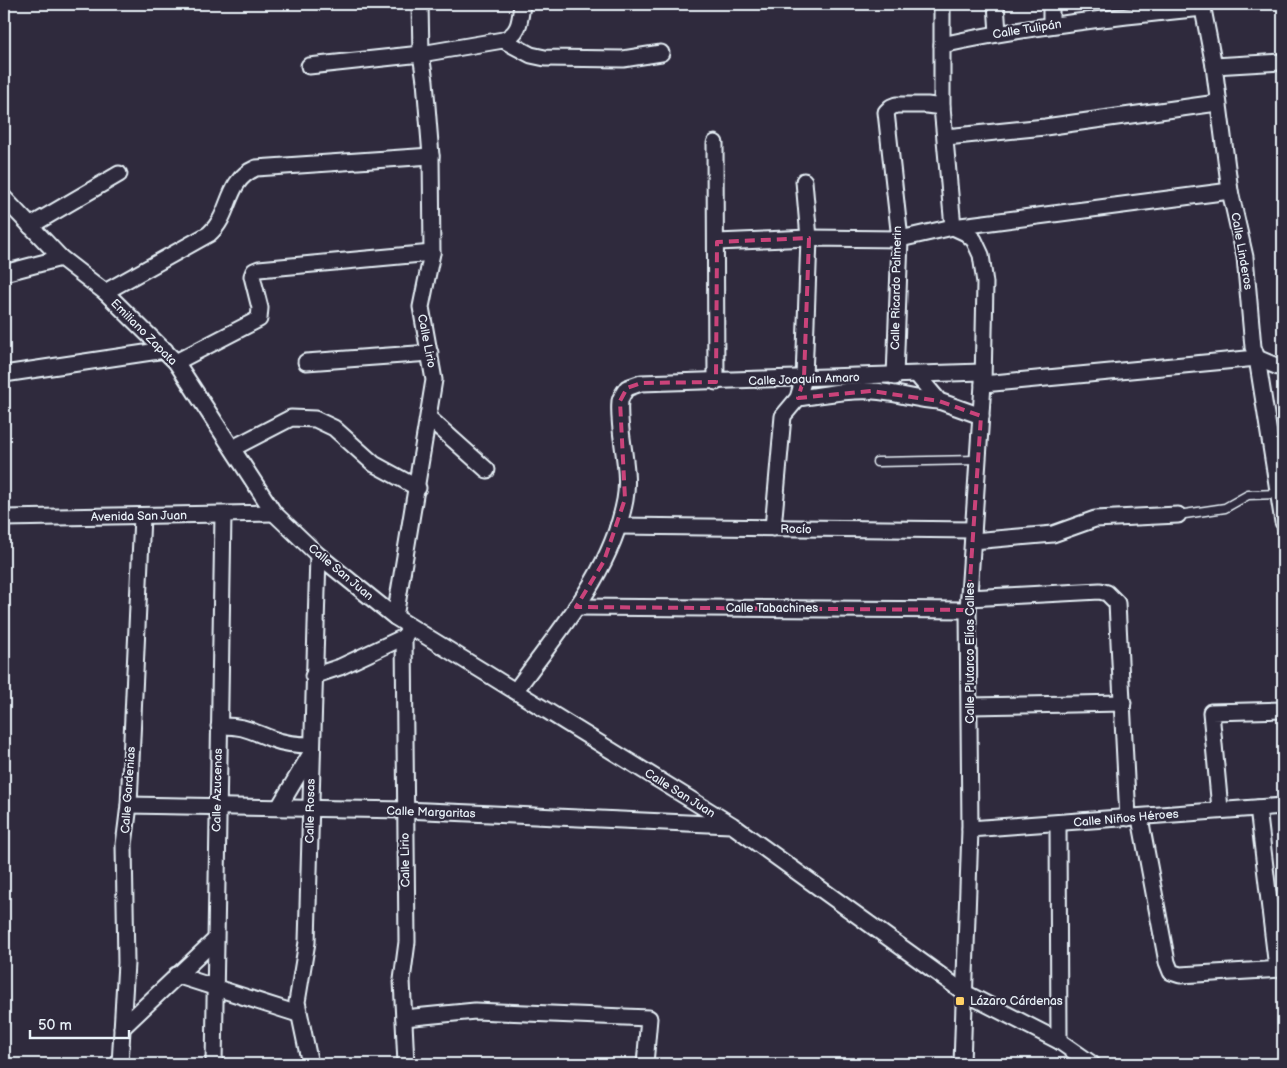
<svg xmlns="http://www.w3.org/2000/svg" width="1287" height="1068" viewBox="0 0 1287 1068" font-family="'Balsamiq Sans',sans-serif">
<style>
.lines{fill:none;stroke-linecap:round;stroke-linejoin:round}
.service-casing{stroke:#e8f1f8;stroke-width:11}
.minor-casing{stroke:#e8f1f8;stroke-width:19}
.service{stroke:#2f2a3d;stroke-width:8}
.minor{stroke:#2f2a3d;stroke-width:15}
.marked{fill:none;stroke:#ca437a;stroke-width:4;stroke-dasharray:10 6;stroke-linejoin:round}
.poi-dot{fill:#ffd166;stroke:#2f2a3d;stroke-width:2}
.labels{text-anchor:middle;stroke-width:4;stroke-linejoin:round;paint-order:stroke}
.street-label{font-size:12px;fill:#e8f1f8;stroke:#2f2a3d}
.poi-label{font-size:12px;fill:#e8f1f8;stroke:#2f2a3d;text-anchor:start}
</style>
<rect width="100%" height="100%" fill="#2f2a3d"/>
<filter id="ink" filterUnits="userSpaceOnUse"><feTurbulence type="fractalNoise" baseFrequency=".02" numOctaves="2"/><feDisplacementMap in="SourceGraphic" scale="10" xChannelSelector="R" yChannelSelector="G"/><feConvolveMatrix kernelMatrix="1 2 1 2 8 2 1 2 1" color-interpolation-filters="sRGB"/></filter>
<g filter="url(#ink)">
<g class="lines">
<defs>
<g id="service">
<path d="M 877,462 L 977,460"/>
<path d="M 1178,515 L 1225,508 L 1248,495 L 1279,494"/>
</g>
<g id="minor">
<path d="M 942,4 L 942,107 L 953,227 L 966,233 L 974,240 L 981,255 L 985,283 L 983,384 L 968,610 L 970,829 L 962,1064"/>
<path d="M 996,4 L 998,33"/>
<path d="M 1051,4 L 1051,25"/>
<path d="M 1202,4 L 1214,66 L 1230,191 L 1245,257 L 1253,347 L 1257,358 L 1283,522"/>
<path d="M 503,40 L 531,55 L 545,58 L 623,59 L 661,53"/>
<path d="M 942,45 C 1028,26 1115,17 1203,8"/>
<path d="M 309,66 L 421,54 L 503,40 C 520,34 520,20 522,4"/>
<path d="M 1214,66 L 1283,62"/>
<path d="M 946,137 L 1045,127 L 1217,103"/>
<path d="M 715,143 L 716,382"/>
<path d="M 4,198 L 61,258 L 105,292 L 176,362 L 274,513 L 318,555 L 395,617 L 732,825 L 965,993 L 1059,1041 L 1092,1064"/>
<path d="M 30,226 L 119,174"/>
<path d="M 717,242 L 809,238 L 900,239 L 953,227 L 1230,191"/>
<path d="M 4,273 L 61,258"/>
<path d="M 105,292 L 209,234 C 233,213 224,182 256,168 L 431,156"/>
<path d="M 176,362 L 259,319 L 260,308 L 252,276 L 254,271 L 259,269 L 432,253"/>
<path d="M 306,362 L 430,353"/>
<path d="M 4,374 L 165,350"/>
<path d="M 917,375 L 939,401 L 981,416"/>
<path d="M 895,377 L 900,239 L 886,112 L 891,107 L 896,105 L 927,105 L 942,107"/>
<path d="M 983,384 L 1257,358 L 1283,369"/>
<path d="M 798,398 C 823,395 848,389 873,391 C 895,392 916,400 939,401"/>
<path d="M 429,418 L 487,470"/>
<path d="M 233,448 L 291,418 L 315,419 L 334,428 L 374,464 L 418,488"/>
<path d="M 4,518 L 274,513"/>
<path d="M 618,526 L 973,530"/>
<path d="M 773,528 L 783,416 L 798,398 L 804,378 L 809,238 L 804,181"/>
<path d="M 973,541 L 1053,534 L 1095,519 L 1178,515"/>
<path d="M 969,598 L 1100,591 L 1107,593 L 1117,603 L 1128,818"/>
<path d="M 576,607 L 968,610"/>
<path d="M 395,617 L 434,380 L 421,307 L 432,253 L 431,156 L 425,81 L 421,54 L 420,4"/>
<path d="M 313,676 L 340,667 L 404,637"/>
<path d="M 516,690 C 558,631 611,574 625,500 C 631,468 617,432 620,401 C 621,396 624,392 627,388 L 641,383 L 982,372"/>
<path d="M 970,706 L 1123,703"/>
<path d="M 219,726 C 243,725 251,731 272,739 C 285,744 298,745 312,745"/>
<path d="M 129,805 L 405,810 L 730,825"/>
<path d="M 279,807 L 310,755"/>
<path d="M 1258,808 L 1277,968"/>
<path d="M 1220,809 L 1211,712 L 1283,710"/>
<path d="M 1140,818 L 1167,962 L 1171,972 L 1180,975 L 1283,969"/>
<path d="M 1058,824 L 1059,1041"/>
<path d="M 970,829 L 1283,806"/>
<path d="M 176,975 L 298,1014"/>
<path d="M 404,1018 L 475,1011 L 649,1018 L 645,1064"/>
<path d="M 122,1028 L 215,940"/>
<path d="M 120,1064 L 126,963 L 124,845 L 129,805 L 142,516"/>
<path d="M 214,1064 L 223,515"/>
<path d="M 310,1064 L 297,1002 L 307,942 L 318,555"/>
<path d="M 406,1064 L 402,980 L 407,942 L 404,637 L 410,628"/>
</g>
</defs>
<use href="#service" class="service-casing"/>
<use href="#minor" class="minor-casing"/>
<use href="#service" class="service"/>
<use href="#minor" class="minor"/>
</g>
</g>
<path class="marked" d="M 809,238 L 804,378 L 798,398 L 871,391 L 939,401 L 981,416 L 968,610 L 576,607 L 604,561 L 625,499 L 620,401 L 627,388 L 641,383 L 716,382 L 717,242 Z"/>
<rect class="poi-dot" x="955" y="996" width="10" height="10" rx="2.5"/>
<g class="labels">
<g class="street-label">
<text transform="translate(1027 29) rotate(-9)" y="4">Calle Tulipán</text>
<text transform="translate(1242 251) rotate(80)" y="4">Calle Linderos</text>
<text transform="translate(896 288) rotate(-89)" y="4">Calle Ricardo Palmerin</text>
<text transform="translate(144 332) rotate(45)" y="4">Emiliano Zapata</text>
<text transform="translate(427 341) rotate(79)" y="4">Calle Lirio</text>
<text transform="translate(804 379) rotate(-2)" y="4">Calle Joaquín Amaro</text>
<text transform="translate(139 516) rotate(-1)" y="4">Avenida San Juan</text>
<text transform="translate(796 529) rotate(1)" y="4">Rocío</text>
<text transform="translate(341 572) rotate(40)" y="4">Calle San Juan</text>
<text x="772" y="612">Calle Tabachines</text>
<text transform="translate(970 653) rotate(-90)" y="4">Calle Plutarco Elías Calles</text>
<text transform="translate(128 790) rotate(-86)" y="4">Calle Gardenias</text>
<text transform="translate(217 790) rotate(-89)" y="4">Calle Azucenas</text>
<text transform="translate(680 793) rotate(32)" y="4">Calle San Juan</text>
<text transform="translate(310 811) rotate(-89)" y="4">Calle Rosas</text>
<text transform="translate(431 812) rotate(2)" y="4">Calle Margaritas</text>
<text transform="translate(1126 818) rotate(-5)" y="4">Calle Niños Héroes</text>
<text transform="translate(405 860) rotate(-91)" y="4">Calle Lirio</text>
</g>
<g class="poi-label">
<text x="970" y="1005">Lázaro Cárdenas</text>
</g>
</g>
<rect width="1287" height="1068" fill="none" stroke="#2f2a3d" stroke-width="20"/>
<rect x="10" y="10" width="1267" height="1048" fill="none" stroke="#e8f1f8" stroke-width="2" filter="url(#ink)"/>
<path d="M30 1030v8h99v-8" fill="none" stroke="#e8f1f8" stroke-width="2.5"/>
<text x="38" y="1030" font-size="15" fill="#e8f1f8" stroke="#2f2a3d" stroke-width="4" paint-order="stroke">50 m</text>
</svg>
